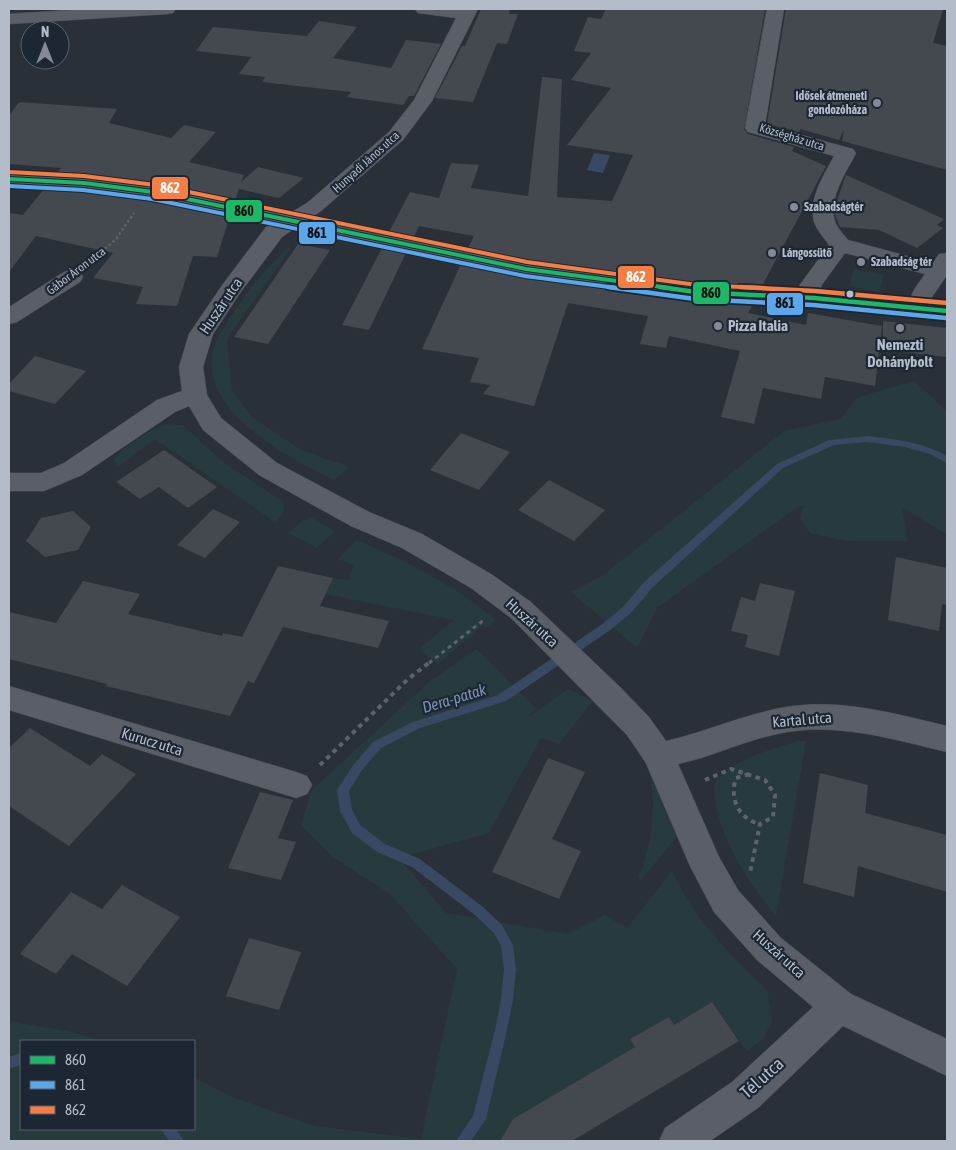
<svg xmlns="http://www.w3.org/2000/svg" width="956" height="1150" viewBox="0 0 956 1150" font-family="'Asap Condensed',sans-serif">
<style>
.green{fill:#273a3e}
.water{fill:#384963}
.lines{fill:none;stroke-linecap:round;stroke-linejoin:round}
.stream{fill:#384963;fill-rule:evenodd}
.building{fill:#444950}
.minor-casing{stroke:#484c53;stroke-width:1}
.major-casing{stroke:#484c55;stroke-width:1}
.path-far2{stroke:#5d636a;stroke-width:2.5;stroke-dasharray:2.5 2.5;stroke-linecap:butt}
.path-far1{stroke:#5d636a;stroke-width:3;stroke-dasharray:4 4;stroke-linecap:butt}
.path{stroke:#5d636a;stroke-width:4;stroke-dasharray:4.5 4.5;stroke-linecap:butt}
.minor{fill:#5a5e66;fill-rule:evenodd}
.major{fill:#5c6168;fill-rule:evenodd}
.bus-1-far1-casing{stroke:#1d2633;stroke-width:6}
.bus-1-casing{stroke:#1d2633;stroke-width:8}
.bus-2-far1-casing{stroke:#1d2633;stroke-width:6}
.bus-2-casing{stroke:#1d2633;stroke-width:8}
.bus-3-far1-casing{stroke:#1d2633;stroke-width:6}
.bus-3-casing{stroke:#1d2633;stroke-width:8}
.bus-1-far1{stroke:#1ab867;stroke-width:4}
.bus-1{stroke:#1ab867;stroke-width:4.5}
.bus-2-far1{stroke:#5aa8eb;stroke-width:4}
.bus-2{stroke:#5aa8eb;stroke-width:4.5}
.bus-3-far1{stroke:#f77d43;stroke-width:4}
.bus-3{stroke:#f77d43;stroke-width:4.5}
.poi-dot{fill:#848b96;stroke:#1d2633;stroke-width:2}
.bus-dot{fill:#b4bcc9;stroke:#1d2633;stroke-width:2}
.labels{text-anchor:middle;stroke-width:4.5;stroke-linejoin:round;paint-order:stroke}
.far-poi-label{font-size:12px;font-weight:bold;fill:#b4bcc9;stroke:#1d2633;text-anchor:start}
.far-street-label{font-size:12px;fill:#b4bcc9;stroke:#1d2633}
.street-label{font-size:15px;fill:#b4bcc9;stroke:#1d2633}
.poi-label{font-size:15px;font-weight:bold;fill:#b4bcc9;stroke:#1d2633;text-anchor:start}
.water-label{font-size:16px;font-style:italic;fill:#7c92b1;stroke:#1d2633}
.near-street-label{font-size:18px;fill:#b4bcc9;stroke:#1d2633}
.line-badge{stroke:#1d2633;stroke-width:2}
.badge-label{font-size:14px;text-anchor:middle;font-weight:bold;fill:#fff}
.pale-badge-label{font-size:14px;text-anchor:middle;font-weight:bold;fill:#111}
</style>
<rect width="100%" height="100%" fill="#2a3038"/>
<g class="green">
<path d="M 287,247 L 291,248 L 229,336 L 227,342 L 232,390 L 252,417 L 301,450 L 350,467 L 334,480 C 288,458 185,404 218,338 C 226,322 251,286 264,272 C 271,264 280,257 287,247 Z"/>
<path d="M 854,269 L 884,275 L 879,292 L 849,286 Z"/>
<path d="M 914,381 L 947,411 L 947,535 L 902,507 L 908,541 L 849,541 L 811,534 L 800,519 L 802,508 L 807,505 L 796,508 L 657,608 L 637,648 L 571,592 L 602,576 L 784,431 L 840,419 L 858,397 Z"/>
<path d="M 169,424 L 183,425 L 224,463 L 284,502 L 283,514 L 275,522 L 155,439 L 119,466 L 113,461 C 125,445 149,429 169,424 Z"/>
<path d="M 310,517 L 335,531 L 317,548 L 288,533 L 301,522 Z"/>
<path d="M 356,540 C 407,561 453,584 496,620 L 487,627 L 483,625 L 438,664 L 419,649 L 454,620 L 325,594 L 333,578 L 348,580 L 354,565 L 338,559 Z"/>
<path d="M 476,649 L 536,709 L 524,720 L 568,689 L 599,704 L 646,755 L 680,833 L 641,880 L 638,878 C 652,849 661,784 642,755 C 629,736 608,719 592,702 L 559,744 L 541,738 L 489,833 L 399,858 L 446,913 L 568,934 L 605,915 L 627,928 L 672,871 L 686,898 L 704,924 L 732,956 L 767,990 L 772,1021 L 763,1039 L 747,1051 L 712,1002 L 674,1025 L 630,1039 L 635,1047 L 513,1119 L 500,1141 L 9,1141 L 9,1021 L 72,1032 L 102,1041 L 21,1041 L 21,1129 L 194,1129 L 194,1077 L 230,1096 L 315,1126 L 421,1139 L 457,969 L 390,894 L 334,858 L 301,825 L 311,791 L 429,682 Z"/>
<path d="M 798,741 L 806,741 L 776,916 C 747,881 714,832 714,784 C 733,758 767,751 798,741 Z"/>
</g>
<path class="water" d="M 594,153 L 610,155 L 603,173 L 587,170 Z"/>
<g class="lines">
<g class="stream">
<path d="M 867,436 C 895,439 923,442 947,456 L 947,463 L 930,454 L 905,447 L 867,442 L 834,445 L 783,468 L 652,588 L 631,613 L 609,631 L 506,701 L 420,728 L 381,748 L 362,770 L 349,791 L 352,810 L 360,825 L 385,844 L 420,859 L 483,907 L 502,925 L 513,945 L 516,969 L 513,1000 L 507,1030 L 486,1119 L 471,1141 L 456,1141 L 473,1116 L 495,1030 L 501,1000 L 504,969 L 501,946 L 494,933 L 475,915 L 412,867 L 377,852 L 352,833 L 340,811 L 337,790 L 339,787 L 354,764 L 373,742 L 413,722 L 498,695 L 601,625 L 623,607 L 644,582 L 777,464 L 829,440 Z"/>
<path d="M 21,1053 L 21,1065 L 9,1069 L 9,1057 Z"/>
<path d="M 161,1129 L 176,1129 L 184,1141 L 169,1141 Z"/>
</g>
</g>
<g class="building">
<path d="M 481,9 L 510,9 L 509,14 L 518,14 L 507,44 L 497,43 L 473,102 L 435,98 L 462,46 L 465,46 Z"/>
<path d="M 606,9 L 765,9 L 744,129 L 748,134 L 794,147 L 792,151 L 826,166 L 762,286 L 696,283 L 526,260 L 468,248 L 474,236 L 419,226 L 414,237 L 389,232 L 410,192 L 439,198 L 451,163 L 479,165 L 471,188 L 528,196 L 542,77 L 562,79 L 557,197 L 612,201 L 633,155 L 567,145 L 611,88 L 571,80 L 591,53 L 574,51 L 588,17 L 601,19 Z"/>
<path d="M 786,9 L 943,9 L 933,43 L 947,46 L 947,170 L 842,141 L 844,130 L 839,140 L 800,129 L 799,132 L 767,124 Z"/>
<path d="M 319,21 L 357,27 L 333,58 L 391,68 L 406,40 L 441,44 L 414,96 L 409,96 L 403,105 L 347,97 L 351,92 L 262,82 L 265,77 L 239,74 L 251,57 L 196,51 L 213,27 L 307,36 Z"/>
<path d="M 19,102 L 117,109 L 109,123 L 171,138 L 184,125 L 216,132 L 189,162 L 244,175 L 241,182 L 258,167 L 304,178 L 279,198 L 239,189 L 235,201 L 153,184 L 56,174 L 61,168 L 9,164 L 9,116 Z"/>
<path d="M 846,175 L 944,219 L 937,225 L 943,228 L 917,248 L 879,230 L 840,227 L 835,215 L 835,206 Z"/>
<path d="M 44,189 L 84,191 L 153,200 L 230,216 L 217,257 L 193,256 L 177,306 L 136,304 L 143,287 L 93,278 L 113,253 L 36,236 L 9,272 L 9,213 L 23,215 Z"/>
<path d="M 298,244 L 330,250 L 268,344 L 234,337 Z"/>
<path d="M 382,248 L 406,253 L 369,330 L 342,325 Z"/>
<path d="M 461,264 L 526,278 L 696,301 L 753,304 L 748,313 L 806,325 L 808,313 L 882,326 L 875,386 L 825,377 L 821,399 L 763,388 L 754,424 L 721,417 L 740,351 L 669,336 L 666,348 L 640,344 L 648,316 L 568,303 L 534,406 L 483,394 L 490,385 L 470,382 L 479,358 L 422,349 Z"/>
<path d="M 883,321 L 947,328 L 947,357 L 883,350 Z"/>
<path d="M 35,356 L 86,371 L 55,404 L 9,391 L 9,384 Z"/>
<path d="M 461,433 L 510,452 L 479,490 L 430,470 Z"/>
<path d="M 164,450 L 217,487 L 188,508 L 159,487 L 140,499 L 116,482 Z"/>
<path d="M 549,480 L 605,510 L 574,541 L 518,510 Z"/>
<path d="M 213,509 L 240,522 L 205,558 L 177,545 Z"/>
<path d="M 73,511 L 91,527 L 78,550 L 45,557 L 26,541 L 41,518 Z"/>
<path d="M 896,557 L 947,568 L 947,605 L 942,604 L 939,631 L 888,620 Z"/>
<path d="M 278,566 L 333,578 L 320,606 L 389,621 L 378,648 L 283,627 L 254,683 L 248,681 L 230,716 L 106,686 L 107,684 L 9,659 L 9,612 L 56,623 L 83,581 L 140,594 L 128,614 L 222,636 L 223,633 L 242,637 Z"/>
<path d="M 760,583 L 795,591 L 779,656 L 745,647 L 748,635 L 731,631 L 741,597 L 755,601 Z"/>
<path d="M 30,728 L 90,766 L 102,754 L 136,774 L 69,846 L 9,806 L 9,748 Z"/>
<path d="M 548,758 L 585,772 L 552,839 L 581,851 L 559,899 L 492,872 Z"/>
<path d="M 820,773 L 868,785 L 865,813 L 947,835 L 947,892 L 858,866 L 854,897 L 803,883 Z"/>
<path d="M 260,792 L 293,800 L 278,838 L 296,842 L 281,880 L 228,868 Z"/>
<path d="M 122,885 L 180,917 L 127,986 L 72,954 L 56,974 L 20,954 L 71,892 L 102,909 Z"/>
<path d="M 249,938 L 301,952 L 279,1010 L 226,996 Z"/>
<path d="M 712,1002 L 739,1041 L 572,1141 L 500,1141 L 513,1119 L 635,1047 L 630,1039 L 669,1017 L 674,1025 Z"/>
</g>
<g class="lines">
<defs>
<g id="minor">
<path d="M 88,9 L 176,9 L 173,13 L 167,14 L 9,24 L 9,14 Z"/>
<path d="M 415,9 L 478,9 L 432,101 L 403,140 L 321,211 L 282,237 L 240,293 L 213,334 L 203,367 L 207,395 L 221,418 L 277,463 L 369,512 L 422,534 L 491,574 L 531,602 L 619,686 L 649,717 L 666,741 C 706,732 745,714 786,707 C 841,698 895,714 947,726 L 947,752 C 891,739 835,721 777,734 C 743,741 712,757 678,764 L 719,857 L 738,890 L 781,938 L 851,994 L 947,1039 L 947,1076 L 843,1026 L 758,1108 L 710,1141 L 659,1141 L 665,1128 L 732,1082 L 813,1007 L 757,960 L 714,912 L 690,866 L 646,763 L 627,735 L 511,618 L 471,588 L 402,548 L 351,526 L 259,475 L 203,430 L 189,406 L 175,412 L 82,475 L 44,491 L 9,491 L 9,473 L 41,473 L 64,463 L 157,400 L 182,391 L 179,367 L 189,334 L 223,284 L 266,227 L 307,203 L 389,132 L 414,100 L 456,18 L 418,13 Z"/>
<path d="M 767,9 L 784,9 L 765,125 L 853,149 L 856,153 C 846,173 826,201 836,224 C 839,230 844,235 848,240 L 933,263 L 939,254 L 947,253 L 947,275 L 932,297 L 932,308 L 929,313 L 921,315 L 913,313 C 904,299 917,286 925,274 L 845,253 L 821,286 L 825,298 L 822,303 L 814,305 L 806,303 L 799,286 L 829,245 C 824,238 817,230 814,222 C 808,199 824,175 834,156 L 748,132 L 745,128 Z"/>
<path d="M 72,270 L 80,272 L 83,277 L 80,282 L 17,322 L 9,324 L 9,307 L 64,272 Z"/>
<path d="M 9,686 L 296,772 L 307,776 L 312,785 L 307,794 L 296,798 L 9,710 Z"/>
</g>
<path id="major" d="M 9,173 L 84,177 L 153,186 L 526,262 L 696,285 L 814,291 L 947,304 L 947,318 L 814,305 L 696,299 L 526,276 L 153,198 L 84,189 L 9,185 Z"/>
</defs>
<use href="#minor" class="minor-casing"/>
<use href="#major" class="major-casing"/>
<path class="path-far2" d="M 90,262 L 116,239 L 134,213"/>
<path class="path-far1" d="M 429,663 L 485,619"/>
<g class="path">
<path d="M 320,765 L 407,680 L 430,662"/>
<path d="M 749,774 L 736,778 C 729,799 739,819 760,824"/>
<path d="M 705,780 L 731,769 L 765,780 L 775,795 L 773,817 L 760,824 L 750,873"/>
</g>
<use href="#minor" class="minor"/>
<use href="#major" class="major"/>
<defs>
<path id="bus-1-far1" d="M 9,179 L 84,183 L 153,192 L 526,269 L 670,288"/>
<path id="bus-1" d="M 660,287 L 696,292 L 814,298 L 947,311"/>
<path id="bus-2-far1" d="M 9,186 L 83,190 L 152,199 L 525,276 L 617,288"/>
<path id="bus-2" d="M 608,287 L 695,299 L 813,305 L 946,318"/>
<path id="bus-3-far1" d="M 9,172 L 84,176 L 155,185 L 527,262 L 697,285 L 765,288"/>
<path id="bus-3" d="M 740,287 L 815,291 L 947,303"/>
</defs>
<use href="#bus-1-far1" class="bus-1-far1-casing"/>
<use href="#bus-1" class="bus-1-casing"/>
<use href="#bus-2-far1" class="bus-2-far1-casing"/>
<use href="#bus-2" class="bus-2-casing"/>
<use href="#bus-3-far1" class="bus-3-far1-casing"/>
<use href="#bus-3" class="bus-3-casing"/>
<use href="#bus-1-far1" class="bus-1-far1"/>
<use href="#bus-1" class="bus-1"/>
<use href="#bus-2-far1" class="bus-2-far1"/>
<use href="#bus-2" class="bus-2"/>
<use href="#bus-3-far1" class="bus-3-far1"/>
<use href="#bus-3" class="bus-3"/>
</g>
<g class="poi-dot">
<circle cx="877" cy="103" r="5"/>
<circle cx="794" cy="207" r="5"/>
<circle cx="772" cy="253" r="5"/>
<circle cx="861" cy="262" r="5"/>
<circle cx="718" cy="326" r="5"/>
<circle cx="900" cy="328" r="5"/>
</g>
<circle class="bus-dot" cx="850" cy="294" r="4.5"/>
<g class="labels">
<g class="far-poi-label">
<text x="867" y="100" text-anchor="end">Idősek átmeneti<tspan x="867" dy="14">gondozóháza</tspan></text>
<text x="804" y="211">Szabadságtér</text>
<text x="782" y="257">Lángossütő</text>
<text x="871" y="266">Szabadság tér</text>
</g>
<g class="far-street-label">
<text transform="translate(792 137) rotate(17)" y="4">Községház utca</text>
<text transform="translate(366 162) rotate(-42)" y="4">Hunyadi János utca</text>
<text transform="translate(76 271) rotate(-37)" y="4">Gábor Áron utca</text>
</g>
<g class="street-label">
<text transform="translate(221 306) rotate(-56)" y="5">Huszár utca</text>
<text transform="translate(532 623) rotate(42)" y="5">Huszár utca</text>
<text transform="translate(802 720) rotate(-5)" y="5">Kartal utca</text>
<text transform="translate(152 742) rotate(17)" y="5">Kurucz utca</text>
<text transform="translate(779 954) rotate(42)" y="5">Huszár utca</text>
</g>
<g class="poi-label">
<text x="728" y="331">Pizza Italia</text>
<text x="900" y="350" text-anchor="middle">Nemezti<tspan x="900" dy="17">Dohánybolt</tspan></text>
</g>
<g class="water-label">
<text transform="translate(454 698) rotate(-17)" y="6">Dera-patak</text>
</g>
<g class="near-street-label">
<text transform="translate(762 1078) rotate(-42)" y="6">Tél utca</text>
</g>
</g>
<g class="line-badge">
<rect x="151" y="176" width="38" height="24" rx="5" fill="#f77d43"/>
<rect x="225" y="199" width="38" height="24" rx="5" fill="#1ab867"/>
<rect x="298" y="221" width="38" height="24" rx="5" fill="#5aa8eb"/>
<rect x="617" y="265" width="38" height="24" rx="5" fill="#f77d43"/>
<rect x="692" y="281" width="38" height="24" rx="5" fill="#1ab867"/>
<rect x="766" y="292" width="38" height="24" rx="5" fill="#5aa8eb"/>
</g>
<g class="badge-label">
<text x="170" y="193">862</text>
<text x="636" y="282">862</text>
</g>
<g class="pale-badge-label">
<text x="244" y="216">860</text>
<text x="317" y="238">861</text>
<text x="711" y="298">860</text>
<text x="785" y="308">861</text>
</g>
<rect width="956" height="1150" fill="none" stroke="#b4bcc9" stroke-width="20"/>
<rect x="20" y="1040" width="175" height="90" fill="#1d2633" stroke="#59626f"/>
<rect x="30" y="1056" width="25" height="8" fill="#1ab867" stroke="#59626f"/>
<text x="65" y="1065" font-size="15" fill="#b4bcc9">860</text>
<rect x="30" y="1081" width="25" height="8" fill="#5aa8eb" stroke="#59626f"/>
<text x="65" y="1090" font-size="15" fill="#b4bcc9">861</text>
<rect x="30" y="1106" width="25" height="8" fill="#f77d43" stroke="#59626f"/>
<text x="65" y="1115" font-size="15" fill="#b4bcc9">862</text>
<g transform="translate(45 45)"><circle r="24" fill="#1d2633" stroke="#59626f"/>
<path d="M0-4L9 19L0 12L-9 19Z" fill="#848b96"/>
<text y="-8" font-size="14" font-weight="bold" text-anchor="middle" fill="#b4bcc9">N</text>
</g>
</svg>
